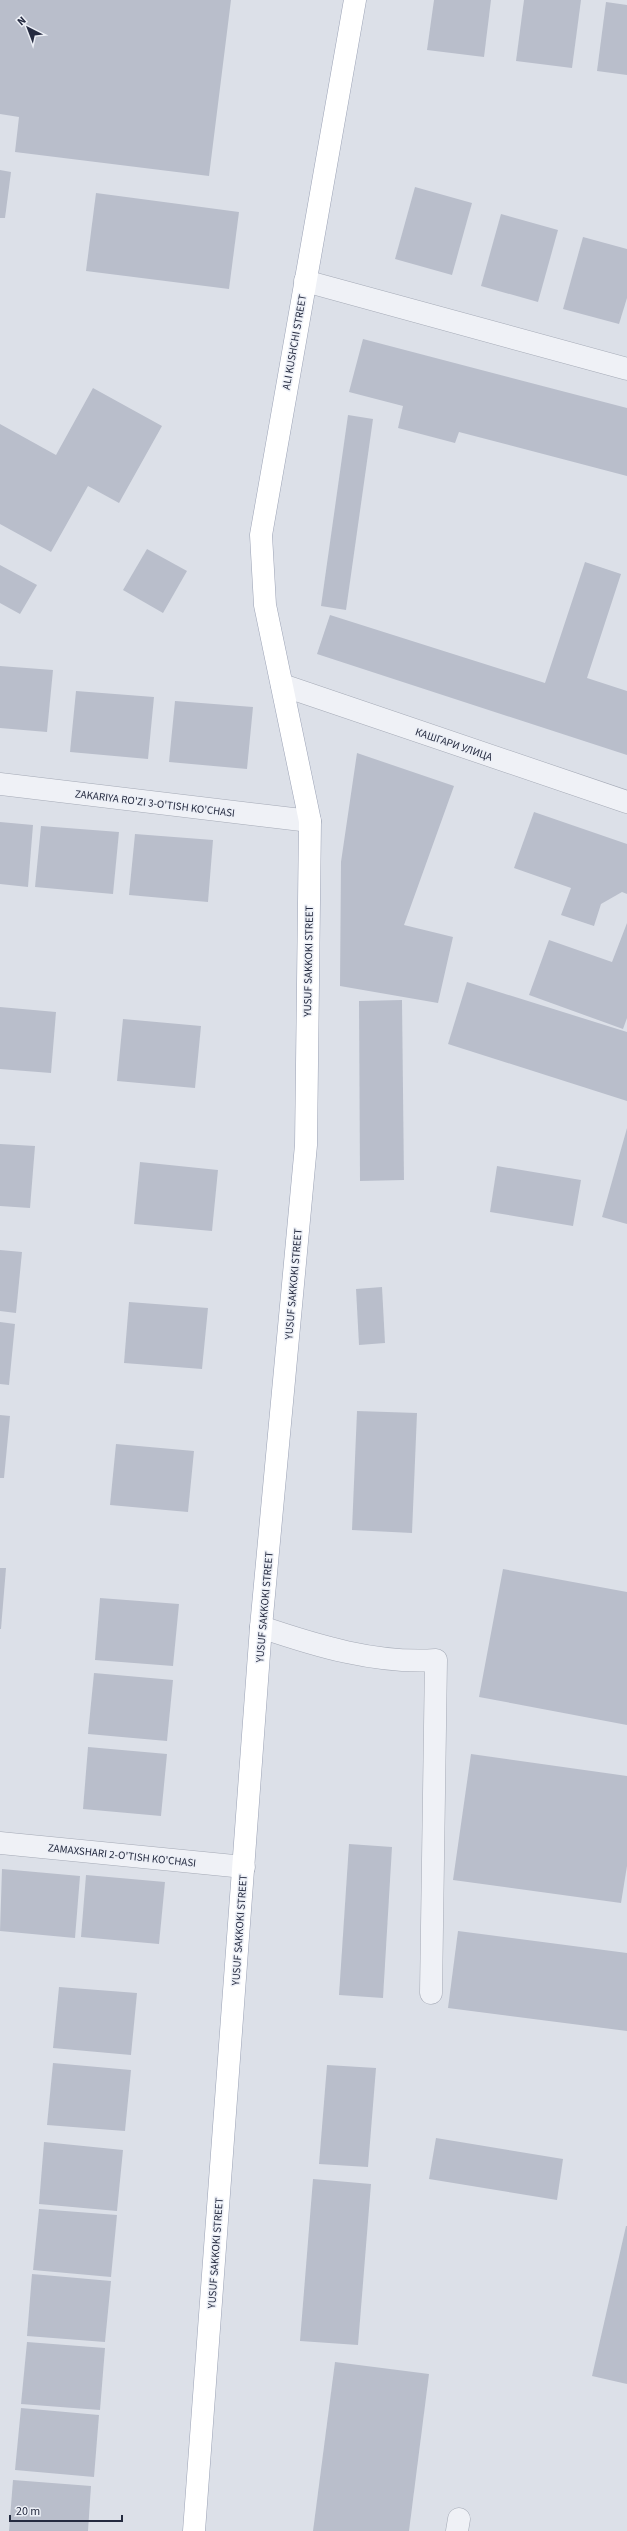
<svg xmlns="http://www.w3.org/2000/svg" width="627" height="2531" viewBox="0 0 627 2531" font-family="'Source Sans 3',sans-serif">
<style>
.building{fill:#b9becb}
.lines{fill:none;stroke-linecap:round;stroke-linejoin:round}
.minor-casing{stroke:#a5aab6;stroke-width:23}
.major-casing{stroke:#9ba2b5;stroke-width:23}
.minor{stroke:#eff1f6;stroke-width:22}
.major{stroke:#fff;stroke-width:22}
.labels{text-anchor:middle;stroke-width:3;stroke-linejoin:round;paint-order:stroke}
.street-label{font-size:11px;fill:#252b40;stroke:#eceff6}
</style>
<rect width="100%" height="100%" fill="#dce0e8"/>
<g class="building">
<path d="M 0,0 L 231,0 L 209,176 L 15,152 L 19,117 L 0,114 Z"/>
<path d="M 434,0 L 491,0 L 484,57 L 427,50 Z"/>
<path d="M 524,0 L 581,0 L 572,68 L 516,61 Z"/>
<path d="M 606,2 L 627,5 L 627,75 L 597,71 Z"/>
<path d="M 0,170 L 11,172 L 5,218 L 0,218 Z"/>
<path d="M 415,187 L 472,203 L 452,275 L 395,259 Z"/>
<path d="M 96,193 L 239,212 L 229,289 L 86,271 Z"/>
<path d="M 501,214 L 558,230 L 538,302 L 481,286 Z"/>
<path d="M 583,237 L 627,249 L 627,298 L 619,324 L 563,309 Z"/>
<path d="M 363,339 L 627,408 L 627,476 L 459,432 L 455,443 L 398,428 L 403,406 L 349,392 Z"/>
<path d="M 93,388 L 162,426 L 119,503 L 88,486 L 51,552 L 0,524 L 0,424 L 56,455 Z"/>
<path d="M 348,415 L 373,419 L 346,610 L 321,606 Z"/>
<path d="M 147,549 L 187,571 L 163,613 L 123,590 Z"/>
<path d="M 585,562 L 621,574 L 587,678 L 627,691 L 627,755 L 317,654 L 330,615 L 545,683 Z"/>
<path d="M 0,565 L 37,585 L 20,614 L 0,603 Z"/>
<path d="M 0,666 L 53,670 L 47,732 L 0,728 Z"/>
<path d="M 76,691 L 154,697 L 148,759 L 70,752 Z"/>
<path d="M 175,701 L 253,707 L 247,769 L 169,762 Z"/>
<path d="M 357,753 L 454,786 L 404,925 L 453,937 L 438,1003 L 340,986 L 341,862 Z"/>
<path d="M 534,812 L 627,844 L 627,894 L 622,892 L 601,904 L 594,926 L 561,915 L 571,888 L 514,868 Z"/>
<path d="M 0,822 L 33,825 L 28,887 L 0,884 Z"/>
<path d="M 41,826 L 119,832 L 113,894 L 35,887 Z"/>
<path d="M 135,834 L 213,840 L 208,902 L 129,895 Z"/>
<path d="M 627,923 L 627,1018 L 623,1029 L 529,995 L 549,940 L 612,962 Z"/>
<path d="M 467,982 L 627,1032 L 627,1101 L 448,1044 Z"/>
<path d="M 402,1000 L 404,1180 L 360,1181 L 359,1001 Z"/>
<path d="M 0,1007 L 56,1012 L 51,1073 L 0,1069 Z"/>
<path d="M 123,1019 L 201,1026 L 195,1088 L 117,1081 Z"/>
<path d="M 627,1128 L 627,1224 L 602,1217 Z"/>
<path d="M 0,1144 L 35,1146 L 30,1208 L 0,1206 Z"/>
<path d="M 140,1162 L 218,1170 L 212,1231 L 134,1224 Z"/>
<path d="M 497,1166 L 581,1180 L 573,1226 L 490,1212 Z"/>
<path d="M 0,1250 L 22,1252 L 16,1313 L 0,1311 Z"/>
<path d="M 382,1287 L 385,1343 L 359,1345 L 356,1289 Z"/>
<path d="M 129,1302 L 208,1308 L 202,1369 L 124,1363 Z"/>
<path d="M 0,1322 L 15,1324 L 9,1385 L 0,1384 Z"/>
<path d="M 357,1411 L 417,1413 L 412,1533 L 352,1530 Z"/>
<path d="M 0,1415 L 10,1416 L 4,1478 L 0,1478 Z"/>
<path d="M 116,1444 L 194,1451 L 188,1512 L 110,1505 Z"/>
<path d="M 0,1568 L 6,1568 L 1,1629 L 0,1629 Z"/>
<path d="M 503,1569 L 627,1592 L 627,1725 L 479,1697 Z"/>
<path d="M 100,1598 L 179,1604 L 173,1666 L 95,1660 Z"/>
<path d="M 94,1673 L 173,1680 L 167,1741 L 88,1734 Z"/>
<path d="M 88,1747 L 167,1754 L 161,1816 L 83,1809 Z"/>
<path d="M 471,1754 L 627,1776 L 627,1866 L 621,1903 L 453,1880 Z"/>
<path d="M 349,1844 L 392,1847 L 383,1998 L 339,1995 Z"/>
<path d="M 2,1869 L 80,1876 L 75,1938 L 0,1931 Z"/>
<path d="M 86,1875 L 165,1882 L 159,1944 L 81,1937 Z"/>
<path d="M 458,1931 L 627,1953 L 627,2031 L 448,2008 Z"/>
<path d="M 59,1987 L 137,1993 L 131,2055 L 53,2048 Z"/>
<path d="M 53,2063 L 131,2070 L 125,2131 L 47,2125 Z"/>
<path d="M 327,2065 L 376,2068 L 368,2167 L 319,2164 Z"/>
<path d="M 436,2138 L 563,2159 L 557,2200 L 429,2179 Z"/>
<path d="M 44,2142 L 123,2150 L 117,2211 L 39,2204 Z"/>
<path d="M 313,2179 L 371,2184 L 358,2345 L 300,2341 Z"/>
<path d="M 39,2209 L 117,2215 L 111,2277 L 33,2270 Z"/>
<path d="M 626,2226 L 627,2226 L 627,2384 L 592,2376 Z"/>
<path d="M 32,2274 L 111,2281 L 105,2342 L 27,2336 Z"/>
<path d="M 27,2342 L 105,2348 L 100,2410 L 21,2404 Z"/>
<path d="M 335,2362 L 429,2374 L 409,2531 L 313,2531 Z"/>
<path d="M 21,2408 L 99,2415 L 94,2477 L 15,2470 Z"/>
<path d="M 13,2480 L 91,2486 L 88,2531 L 9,2531 Z"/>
</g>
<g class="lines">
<defs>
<g id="minor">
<path d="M 305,281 L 627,369"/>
<path d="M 282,685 L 627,802"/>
<path d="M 0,784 L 310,821"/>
<path d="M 261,1627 C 317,1646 376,1664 436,1660 L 431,1993"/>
<path d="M 0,1843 L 244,1867"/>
<path d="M 457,2531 L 459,2519"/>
</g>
<path id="major" d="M 194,2531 L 261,1627 L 306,1145 L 310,821 L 265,605 L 261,535 L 355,0"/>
</defs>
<use href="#minor" class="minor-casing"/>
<use href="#major" class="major-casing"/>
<use href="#minor" class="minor"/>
<use href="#major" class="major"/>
</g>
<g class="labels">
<g class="street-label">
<text transform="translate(294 342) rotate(-80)" y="4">ALI KUSHCHI STREET</text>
<text transform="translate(454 744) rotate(19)" y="4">КАШГАРИ УЛИЦА</text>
<text transform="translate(155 803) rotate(7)" y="4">ZAKARIYA RO'ZI 3-O'TISH KO'CHASI</text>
<text transform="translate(308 961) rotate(-89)" y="4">YUSUF SAKKOKI STREET</text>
<text transform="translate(293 1284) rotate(-85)" y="4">YUSUF SAKKOKI STREET</text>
<text transform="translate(264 1607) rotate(-85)" y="4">YUSUF SAKKOKI STREET</text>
<text transform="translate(122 1855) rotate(6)" y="4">ZAMAXSHARI 2-O'TISH KO'CHASI</text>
<text transform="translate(239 1930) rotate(-86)" y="4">YUSUF SAKKOKI STREET</text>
<text transform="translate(215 2253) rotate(-86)" y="4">YUSUF SAKKOKI STREET</text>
</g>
</g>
<g transform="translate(28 28) rotate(318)" stroke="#eceff6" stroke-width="3" paint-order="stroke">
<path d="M0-3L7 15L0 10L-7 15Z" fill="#252b40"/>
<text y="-6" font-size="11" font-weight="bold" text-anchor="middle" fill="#252b40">N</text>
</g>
<path d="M10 2515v6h112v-6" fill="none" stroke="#252b40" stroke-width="2"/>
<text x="16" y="2515" font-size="12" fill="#252b40" stroke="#eceff6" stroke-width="3" paint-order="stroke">20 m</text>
</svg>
